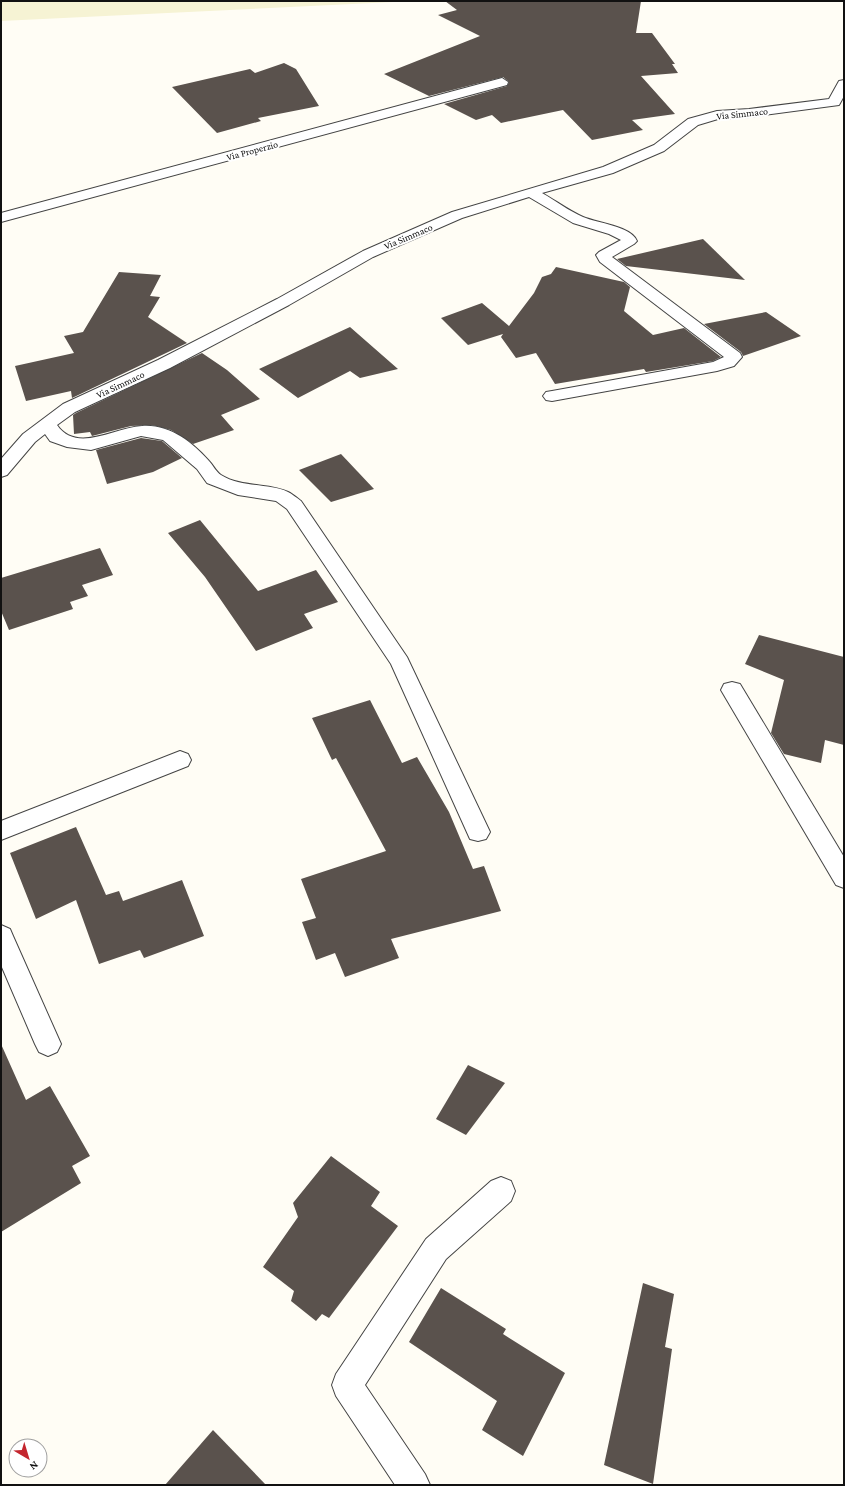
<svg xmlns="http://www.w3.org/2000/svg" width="845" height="1486" viewBox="0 0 845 1486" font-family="'Crimson Pro',serif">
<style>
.farmland{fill:#f6f3d4}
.building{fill:#5a524d}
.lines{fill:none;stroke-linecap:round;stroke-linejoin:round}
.street-casing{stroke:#444;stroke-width:2}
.street{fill:#fff;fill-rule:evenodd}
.labels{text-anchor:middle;stroke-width:4;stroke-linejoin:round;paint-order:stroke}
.far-street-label{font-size:10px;fill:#111;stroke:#fff}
</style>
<rect width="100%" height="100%" fill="#fffdf5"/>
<path class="farmland" d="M 1,1 L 414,1 L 1,21 Z"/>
<g class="building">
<path d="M 445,1 L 641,1 L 636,33 L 652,33 L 675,64 L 672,64 L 678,73 L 641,76 L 675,114 L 632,120 L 643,130 L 592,140 L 563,110 L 501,123 L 492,115 L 476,120 L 444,104 L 507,86 L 509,82 L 503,77 L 429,96 L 384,74 L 480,36 L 438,15 L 457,10 Z"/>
<path d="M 284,63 L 296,69 L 319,106 L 258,118 L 261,121 L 217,133 L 172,87 L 250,69 L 255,73 Z"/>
<path d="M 703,239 L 745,280 L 626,266 L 617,259 Z"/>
<path d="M 556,267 L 624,282 L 630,287 L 624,311 L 653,335 L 684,328 L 721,357 L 713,361 L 646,372 L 644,369 L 555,384 L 536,353 L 516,358 L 501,337 L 503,334 L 468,345 L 441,318 L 482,303 L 509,326 L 534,293 L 542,277 L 551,274 Z"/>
<path d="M 119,272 L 161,275 L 150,296 L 160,297 L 148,317 L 187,343 L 72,398 L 71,391 L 26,401 L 15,366 L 74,353 L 64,336 L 83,332 Z"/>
<path d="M 766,312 L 801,336 L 743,356 L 741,352 L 704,324 Z"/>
<path d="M 350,327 L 398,369 L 360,378 L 350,371 L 298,398 L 259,369 Z"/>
<path d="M 202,353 L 227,370 L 260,399 L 221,415 L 234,430 L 193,444 L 171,430 L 152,425 L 131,426 L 92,436 L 90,432 L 74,434 L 73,415 L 76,413 Z"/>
<path d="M 141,438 L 162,441 L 182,458 L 153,472 L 107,484 L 96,450 Z"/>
<path d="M 341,454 L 374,489 L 331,502 L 299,470 Z"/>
<path d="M 200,520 L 258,591 L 316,570 L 338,602 L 304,614 L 313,628 L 256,651 L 205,577 L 168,533 Z"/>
<path d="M 100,548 L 113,575 L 82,585 L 88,596 L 70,602 L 73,609 L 9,630 L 1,611 L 1,578 Z"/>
<path d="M 759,635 L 844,657 L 844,745 L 825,740 L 821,763 L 784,754 L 771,733 L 784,680 L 745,664 Z"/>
<path d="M 370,700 L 402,763 L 417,757 L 449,812 L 473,869 L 484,866 L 501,911 L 391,939 L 399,958 L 345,977 L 335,953 L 316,960 L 302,922 L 316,918 L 301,879 L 386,851 L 336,758 L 332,760 L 312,718 Z"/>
<path d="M 76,827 L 106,895 L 119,891 L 123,901 L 182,880 L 204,936 L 144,958 L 140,950 L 99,964 L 76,900 L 36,919 L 10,853 Z"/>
<path d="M 1,1044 L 26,1100 L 50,1086 L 90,1156 L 72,1166 L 81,1183 L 1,1232 Z"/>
<path d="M 468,1065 L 505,1083 L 466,1135 L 436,1119 Z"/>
<path d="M 331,1156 L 380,1192 L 371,1206 L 398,1226 L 329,1318 L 322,1314 L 316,1321 L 291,1301 L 294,1291 L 263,1267 L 298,1217 L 293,1203 Z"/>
<path d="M 643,1283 L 674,1294 L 665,1347 L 672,1349 L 653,1484 L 604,1465 Z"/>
<path d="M 441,1288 L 506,1329 L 503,1334 L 565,1373 L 523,1456 L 482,1430 L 497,1401 L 409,1342 Z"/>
<path d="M 213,1430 L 266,1485 L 165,1485 Z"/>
</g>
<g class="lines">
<defs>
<g id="street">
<path d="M 502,78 L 508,82 L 507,85 L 1,222 L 1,213 Z"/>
<path d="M 844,80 L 844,96 L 839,105 L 749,117 L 718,119 L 698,125 L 664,151 L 613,173 L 542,193 C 556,201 569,211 583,217 C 597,223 631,226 637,241 L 634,244 L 612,257 L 740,353 L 742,357 L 734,366 L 717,371 L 552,401 L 546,400 L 543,396 L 546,392 L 552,391 L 713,362 L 724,357 L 600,262 L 596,255 L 599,252 L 621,240 L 609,234 L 573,223 L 529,197 L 462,218 L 373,257 L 289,305 L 170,368 L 75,412 L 57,425 C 77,454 115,427 142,426 C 169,424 192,442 209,461 C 213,465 216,472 221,475 C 242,488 270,483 288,492 C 292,494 297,498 301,501 L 407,657 L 490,832 L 486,839 L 478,841 L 470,839 L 391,664 L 287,509 L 276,501 L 238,495 L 207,483 L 197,469 L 163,440 L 141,436 L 91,450 L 67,447 L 50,441 L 45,434 L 35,442 L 7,475 L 1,477 L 1,459 L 23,434 L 63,404 L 158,360 L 277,299 L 363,251 L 452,212 L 603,167 L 654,145 L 688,119 L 717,111 L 749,109 L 829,99 L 839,81 Z"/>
<path d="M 732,682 L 740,684 L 844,857 L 844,888 L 836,885 L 721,690 L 724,684 Z"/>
<path d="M 180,751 L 188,754 L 191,760 L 188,766 L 1,840 L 1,821 Z"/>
<path d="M 1,925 L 10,929 L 13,936 L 61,1044 L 57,1052 L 48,1056 L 39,1052 L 35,1044 L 1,965 Z"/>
<path d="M 501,1177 L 511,1181 L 515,1191 L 511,1201 L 446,1259 L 365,1385 L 425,1474 L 430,1485 L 395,1485 L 336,1396 L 332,1385 L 336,1374 L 426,1239 L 491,1181 Z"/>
</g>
</defs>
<use href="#street" class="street-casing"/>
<use href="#street" class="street"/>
</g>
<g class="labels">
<g class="far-street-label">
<text transform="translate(742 113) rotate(-6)" y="4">Via Simmaco</text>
<text transform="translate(252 150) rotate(-15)" y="4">Via Properzio</text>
<text transform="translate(408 236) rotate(-23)" y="4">Via Simmaco</text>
<text transform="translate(120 384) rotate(-25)" y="4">Via Simmaco</text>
</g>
</g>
<rect width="845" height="1486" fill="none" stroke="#111111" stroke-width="4"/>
<g transform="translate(28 1458) rotate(142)"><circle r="19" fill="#ffffff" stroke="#a0a0a0"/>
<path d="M0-3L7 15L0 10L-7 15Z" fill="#c4262e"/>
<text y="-6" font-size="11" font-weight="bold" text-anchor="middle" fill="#111111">N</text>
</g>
</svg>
